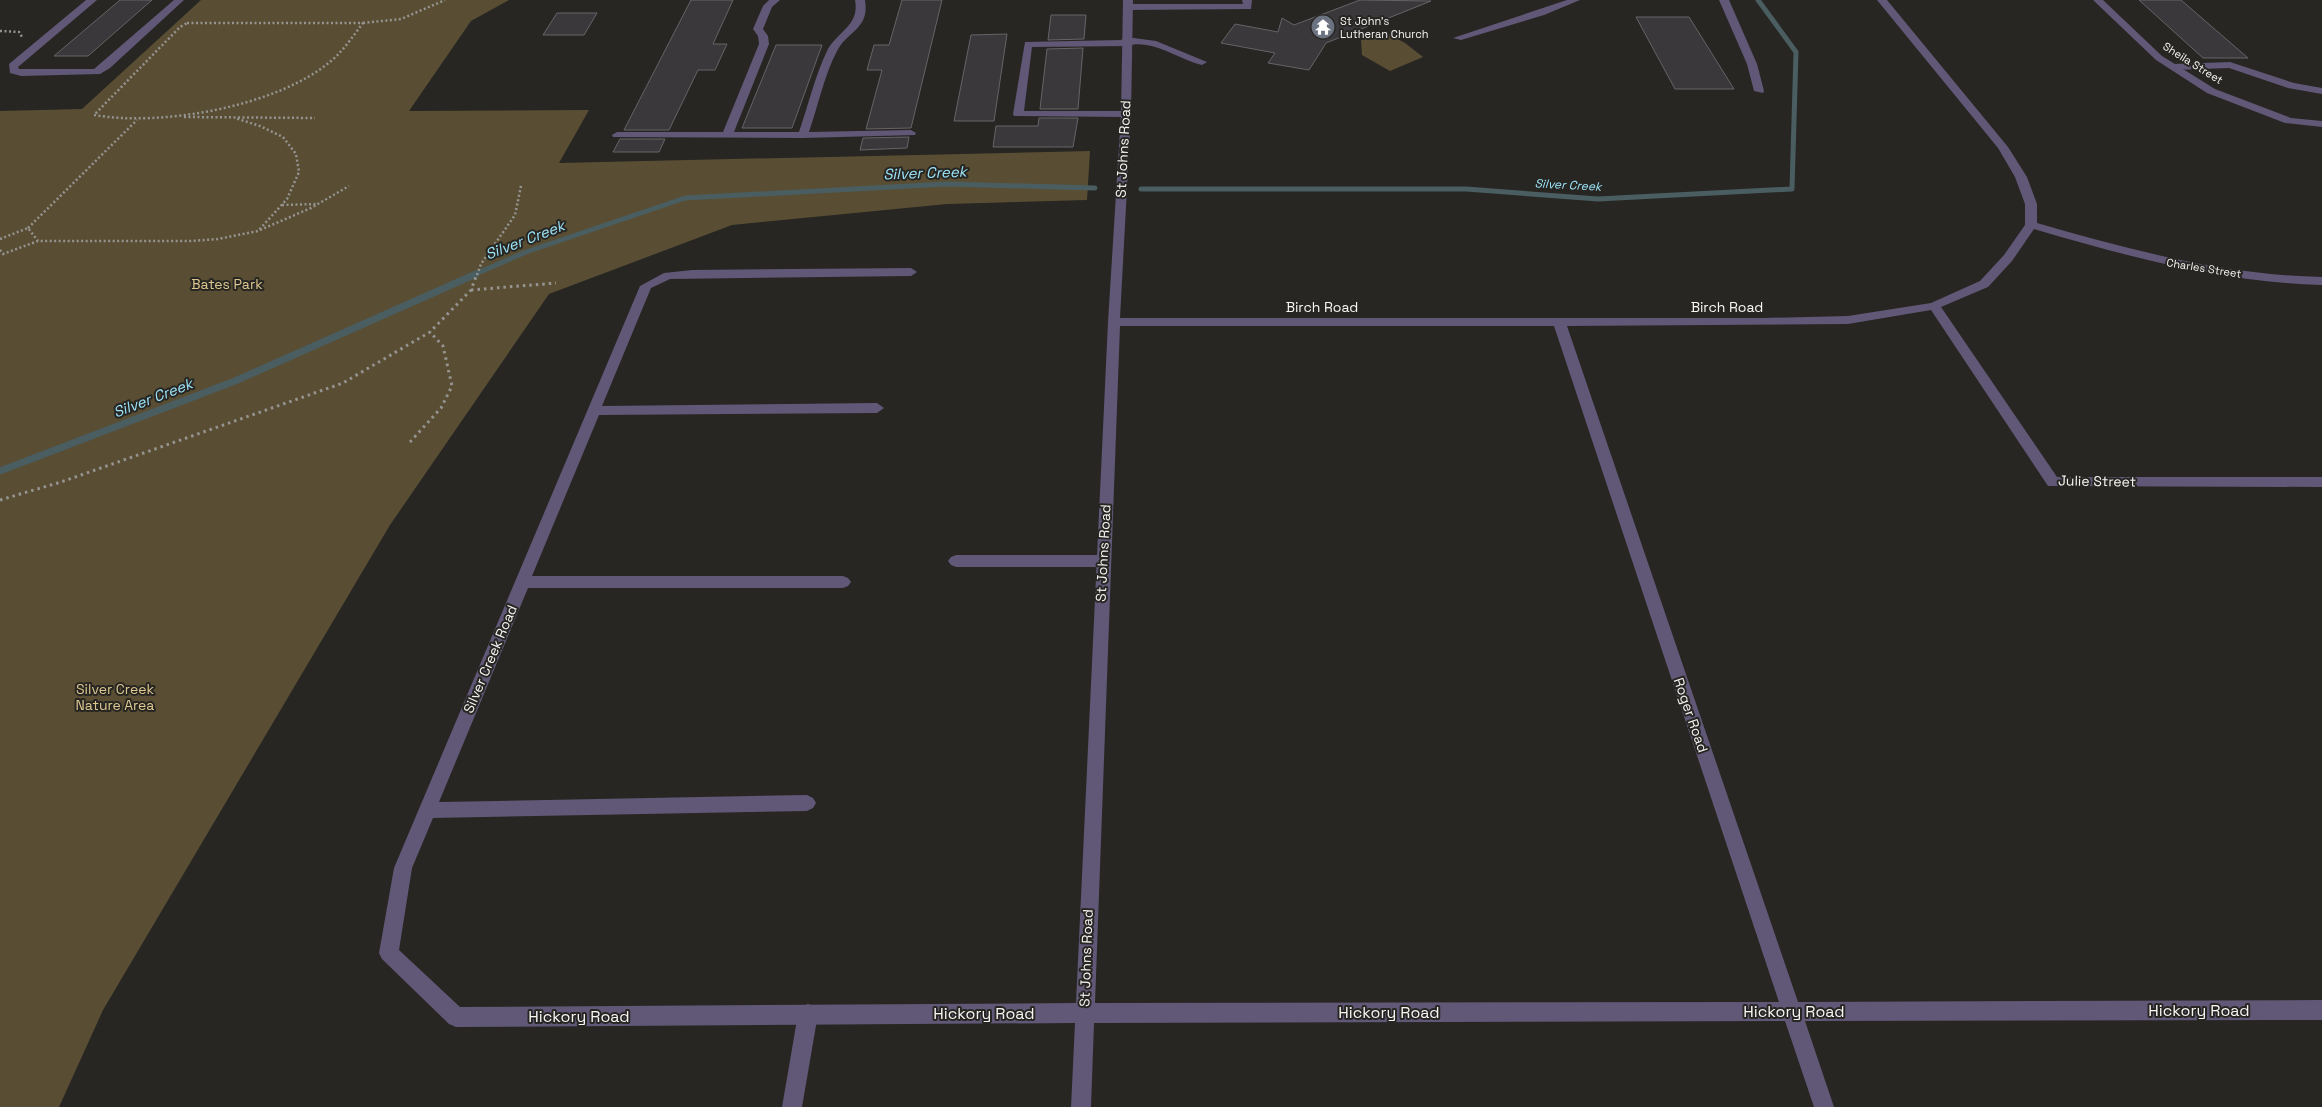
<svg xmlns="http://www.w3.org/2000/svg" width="2322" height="1107" viewBox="0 0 2322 1107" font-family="'Space Grotesk',sans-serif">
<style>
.green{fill:#594e33}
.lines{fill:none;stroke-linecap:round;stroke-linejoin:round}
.stream-far1{stroke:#4a5d61;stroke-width:5}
.stream{stroke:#4a5d61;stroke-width:7}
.building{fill:#3a383b;stroke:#666468}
.path-far1{stroke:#959491;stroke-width:2.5;stroke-dasharray:2 2.5;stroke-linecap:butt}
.path{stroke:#959491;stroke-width:3;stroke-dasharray:2.5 4;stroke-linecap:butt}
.lane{fill:#605876;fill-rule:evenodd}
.street{fill:#605876;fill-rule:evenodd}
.labels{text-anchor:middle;stroke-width:4;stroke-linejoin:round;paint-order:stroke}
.far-poi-label{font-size:11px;fill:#f6f5f3;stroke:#272623;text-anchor:start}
.far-street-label{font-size:11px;fill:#f6f5f3;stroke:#272623}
.far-water-label{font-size:12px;font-style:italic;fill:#9ce4f9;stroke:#272623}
.street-label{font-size:14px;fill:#f6f5f3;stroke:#272623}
.park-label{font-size:14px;fill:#dec78f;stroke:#272623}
.water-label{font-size:15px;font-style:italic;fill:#9ce4f9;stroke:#272623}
.near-street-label{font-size:16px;fill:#f6f5f3;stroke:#272623}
</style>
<rect width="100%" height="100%" fill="#272623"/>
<g class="green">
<path d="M 201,0 L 509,0 L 471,21 L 409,111 L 589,110 L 559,163 L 1090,151 L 1087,200 L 947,204 L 732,225 L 549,294 L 390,525 L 103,1010 L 59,1107 L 0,1107 L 0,111 L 82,109 Z"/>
<path d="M 1383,31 L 1405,43 L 1423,57 L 1390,71 L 1362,55 L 1361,40 Z"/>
</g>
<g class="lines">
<g class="stream-far1">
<path d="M 1141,189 L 1466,189 L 1598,199 L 1792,189 L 1796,52 L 1758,0"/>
<path d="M 473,275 L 526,252 L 685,198 L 947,184 L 1095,188"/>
</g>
<path class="stream" d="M 0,471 L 235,381 L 476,274"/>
</g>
<g class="building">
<path d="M 120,0 L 152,0 L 88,56 L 54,56 Z"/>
<path d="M 691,0 L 733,0 L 713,44 L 727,44 L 715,70 L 698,70 L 669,130 L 624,130 Z"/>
<path d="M 902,0 L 942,0 L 911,128 L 866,129 L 882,70 L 867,70 L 874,45 L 889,45 Z"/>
<path d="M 1360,0 L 1431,1 L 1326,43 L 1309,70 L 1268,63 L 1275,53 L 1221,43 L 1235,24 L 1278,32 L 1282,18 L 1294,25 Z"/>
<path d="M 2139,0 L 2181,0 L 2248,58 L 2203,58 Z"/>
<path d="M 557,13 L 597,13 L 584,35 L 543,35 Z"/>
<path d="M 1051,15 L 1086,15 L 1084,39 L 1048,40 Z"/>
<path d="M 1636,17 L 1689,17 L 1734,89 L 1675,89 Z"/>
<path d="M 1007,34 L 994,121 L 954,121 L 971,35 Z"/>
<path d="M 776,45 L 822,45 L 792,128 L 742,128 Z"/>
<path d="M 1083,48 L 1078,109 L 1040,109 L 1047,49 Z"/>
<path d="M 1039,118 L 1078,118 L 1073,147 L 993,147 L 996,126 L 1038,126 Z"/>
<path d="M 909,137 L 907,148 L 860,150 L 863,138 Z"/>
<path d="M 620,139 L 665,139 L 659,152 L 613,152 Z"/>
</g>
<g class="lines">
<g class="path-far1">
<path d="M 187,23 L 363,23 C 353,36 344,50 331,61 C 278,106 162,127 94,115 L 180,27 Z"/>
<path d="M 363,23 L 401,19 L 445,0"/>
<path d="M 0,31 L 19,32 L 22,37"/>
<path d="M 184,117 L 315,118"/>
<path d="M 282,205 L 318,204"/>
<path d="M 28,228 L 137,120"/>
<path d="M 260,230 L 311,208 L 349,186"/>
<path d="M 0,239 L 28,228 L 38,241"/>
<path d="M 0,250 L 3,254 L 38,241 L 191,241 L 218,239 L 258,231 L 287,199 L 299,172 L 296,154 L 283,137 L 260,126 L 235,118"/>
<path d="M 477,275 L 481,264 L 515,215 L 521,186"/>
</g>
<g class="path">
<path d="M 471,290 L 556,283"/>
<path d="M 410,442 L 441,408 L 452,386 L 443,346 L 430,332"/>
<path d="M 0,500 L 61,482 L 343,383 L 430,332 L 471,290 L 477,274"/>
</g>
<g class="lane">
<path d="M 86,0 L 97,0 L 18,67 L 19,69 L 94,69 L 174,0 L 184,0 L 110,68 L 100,74 L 21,76 L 10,73 L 9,64 Z"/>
<path d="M 769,0 L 780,0 L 772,7 L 763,29 L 768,36 L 769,44 L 734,132 L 799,132 C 808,106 815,76 827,51 C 837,31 860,26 855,0 L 865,0 C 870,29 847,31 837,51 C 824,76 818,106 809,132 L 911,130 L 916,133 L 915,135 L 803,138 L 613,137 L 612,135 L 617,132 L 723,132 L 759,44 L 758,36 L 753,29 L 763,6 Z"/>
<path d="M 1242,0 L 1252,0 L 1251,9 L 1128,10 L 1123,7 L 1128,4 L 1243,4 Z"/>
<path d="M 1567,0 L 1580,0 L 1544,15 L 1461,40 L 1453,38 Z"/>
<path d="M 1719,0 L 1729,0 L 1757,64 L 1764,91 L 1763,93 L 1754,91 L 1747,64 Z"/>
<path d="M 1126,37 L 1156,41 L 1207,62 L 1202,65 C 1178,59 1151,38 1127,46 L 1032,47 L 1024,111 L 1126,111 L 1131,114 L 1126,117 L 1014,116 L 1013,114 L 1025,42 L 1121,40 Z"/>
<path d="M 2230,62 L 2294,83 L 2322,88 L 2322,94 L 2288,88 L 2229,68 L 2173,70 L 2168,67 L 2173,64 Z"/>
<path d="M 956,555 L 1103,555 L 1108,557 L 1111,561 L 1108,565 L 1103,567 L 956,567 L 951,565 L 948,561 L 951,557 Z"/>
<path d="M 808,1004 L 815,1007 L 818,1014 L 802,1107 L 782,1107 L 798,1014 L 801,1007 Z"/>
</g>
<g class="street">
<path d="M 1123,0 L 1133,0 L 1131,114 L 1120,318 L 1763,318 L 1848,316 L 1931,303 L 1980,281 L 2004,255 L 2025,225 L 2025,204 L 2015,177 L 1998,148 L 1877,0 L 1887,0 L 2008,147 L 2027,177 L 2037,204 L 2037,223 C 2131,250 2223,275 2322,277 L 2322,285 C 2222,282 2129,257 2034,229 L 2012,261 L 1988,287 L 1941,307 L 2057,477 L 2322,477 L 2322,487 L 2048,486 L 1931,310 L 1848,324 L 1567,326 L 1798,1002 L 2322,1000 L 2322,1020 L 1805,1021 L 1834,1107 L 1814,1107 L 1785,1021 L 1094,1023 L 1091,1107 L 1071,1107 L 1075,1023 L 456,1027 L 449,1024 L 382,959 L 379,953 L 394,868 L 640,286 L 664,273 L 692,270 L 911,268 L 917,272 L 911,276 L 670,279 L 651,288 L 602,406 L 877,403 L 884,408 L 877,413 L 599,415 L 532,576 L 843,576 L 848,578 L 851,582 L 848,586 L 843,588 L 528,588 L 439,802 L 807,795 L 813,798 L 816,803 L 813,808 L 807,811 L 433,818 L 412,868 L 399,950 L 460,1007 L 1076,1003 L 1108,322 L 1121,114 ZM 1120,326 L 1554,326 L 1779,1002 L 1095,1003 Z"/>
<path d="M 2093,0 L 2103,0 L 2162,56 L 2215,89 L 2291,118 L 2322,121 L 2322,127 L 2285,123 L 2207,93 L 2156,60 Z"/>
</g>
</g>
<defs>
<symbol id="temple-disc" viewBox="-11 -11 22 22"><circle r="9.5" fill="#6b7280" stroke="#272623"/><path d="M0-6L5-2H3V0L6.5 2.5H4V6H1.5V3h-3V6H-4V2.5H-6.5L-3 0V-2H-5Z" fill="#fff"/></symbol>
</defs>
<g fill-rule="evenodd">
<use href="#temple-disc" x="1309" y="13" width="28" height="28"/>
</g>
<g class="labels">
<g class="far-poi-label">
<text x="1340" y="25">St John's<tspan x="1340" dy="13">Lutheran Church</tspan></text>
</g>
<g class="far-street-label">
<text transform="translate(2193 63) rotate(32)" y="4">Sheila Street</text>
<text transform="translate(2204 268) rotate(9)" y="4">Charles Street</text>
</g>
<g class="far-water-label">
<text transform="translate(1568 185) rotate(3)" y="4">Silver Creek</text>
</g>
<g class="street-label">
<text transform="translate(1123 149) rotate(-87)" y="5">St Johns Road</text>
<text x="1322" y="312">Birch Road</text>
<text x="1727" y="312">Birch Road</text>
<text transform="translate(2097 481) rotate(1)" y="5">Julie Street</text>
<text transform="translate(1103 553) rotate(-87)" y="5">St Johns Road</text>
<text transform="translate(490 659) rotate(-67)" y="5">Silver Creek Road</text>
<text transform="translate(1691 715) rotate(71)" y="5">Roger Road</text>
<text transform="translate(1086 958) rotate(-88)" y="5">St Johns Road</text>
</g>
<g class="park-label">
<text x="227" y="289">Bates Park</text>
<text x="115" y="694">Silver Creek<tspan x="115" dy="16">Nature Area</tspan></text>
</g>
<g class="water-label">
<text transform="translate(925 173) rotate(-2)" y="5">Silver Creek</text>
<text transform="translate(525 240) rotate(-21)" y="5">Silver Creek</text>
<text transform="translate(153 398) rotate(-21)" y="5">Silver Creek</text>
</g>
<g class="near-street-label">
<text x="2199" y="1016">Hickory Road</text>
<text x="1794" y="1017">Hickory Road</text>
<text x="1389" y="1018">Hickory Road</text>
<text x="984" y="1019">Hickory Road</text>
<text x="579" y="1022">Hickory Road</text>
</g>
</g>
</svg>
